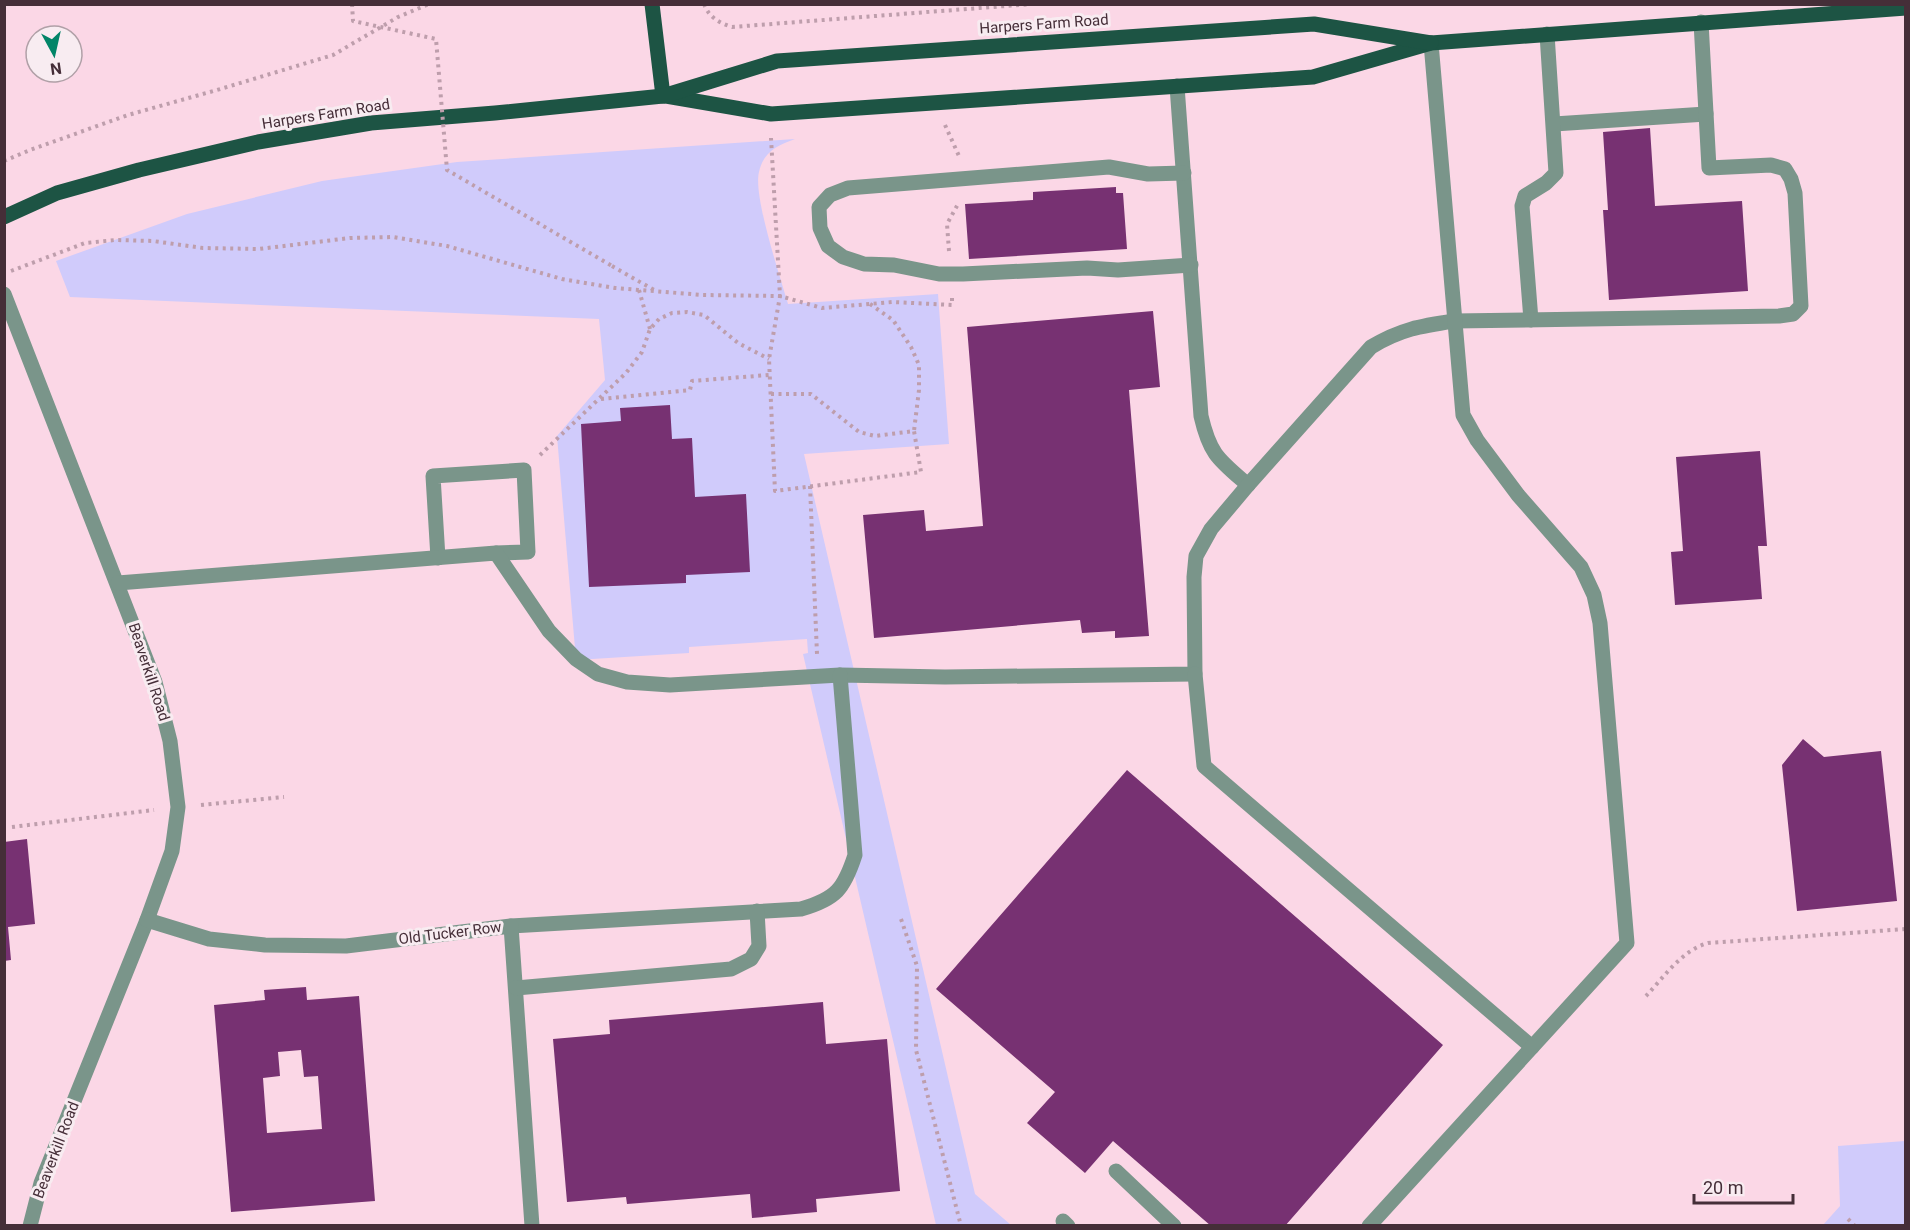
<svg xmlns="http://www.w3.org/2000/svg" width="1910" height="1230" viewBox="0 0 1910 1230" font-family="Roboto,sans-serif">
<style>
.green{fill:#d0cbfb}
.building{fill:#773172;fill-rule:evenodd}
.lines{fill:none;stroke-linecap:round;stroke-linejoin:round}
.path{stroke:#be9eac;stroke-width:4;stroke-dasharray:3 4.5;stroke-linecap:butt}
.minor{stroke:#7a958a;stroke-width:15}
.major{stroke:#1d5444;stroke-width:15}
.path-bridge{stroke:#be9eac;stroke-width:4;stroke-dasharray:3 4.5;stroke-linecap:butt}
.labels{text-anchor:middle;stroke-width:6;stroke-linejoin:round;paint-order:stroke}
.street-label{font-size:15px;fill:#452e38;stroke:#f8ecf1}
</style>
<rect width="100%" height="100%" fill="#fbd7e6"/>
<g class="green">
<path d="M 795,139 C 778,145 763,152 759,172 C 753,196 780,276 788,304 L 938,294 L 949,444 L 804,454 L 975,1194 L 1011,1225 L 936,1225 L 803,654 L 808,653 L 807,639 L 689,647 L 689,653 L 576,660 L 557,436 L 605,380 L 599,319 L 70,297 L 56,261 L 187,214 L 322,181 L 457,162 Z"/>
<path d="M 1905,1141 L 1905,1225 L 1823,1225 L 1840,1206 L 1838,1146 Z"/>
</g>
<g class="building">
<path d="M 1650,128 L 1655,206 L 1742,201 L 1748,291 L 1609,300 L 1603,210 L 1608,210 L 1603,132 Z"/>
<path d="M 1116,187 L 1116,193 L 1123,193 L 1127,249 L 969,259 L 965,204 L 1033,200 L 1033,192 Z"/>
<path d="M 1153,311 L 1160,387 L 1129,390 L 1149,636 L 1115,638 L 1115,631 L 1082,633 L 1080,620 L 874,638 L 863,515 L 924,510 L 926,531 L 983,526 L 967,327 Z"/>
<path d="M 670,405 L 672,439 L 692,438 L 695,497 L 746,494 L 750,572 L 686,575 L 686,583 L 589,587 L 581,424 L 621,421 L 620,408 Z"/>
<path d="M 1760,451 L 1767,546 L 1758,546 L 1762,599 L 1675,605 L 1671,552 L 1683,551 L 1676,457 Z"/>
<path d="M 1803,739 L 1824,757 L 1881,751 L 1897,901 L 1797,911 L 1782,765 Z"/>
<path d="M 1127,770 L 1443,1045 L 1285,1226 L 1211,1226 L 1113,1141 L 1085,1173 L 1027,1123 L 1055,1092 L 936,989 Z"/>
<path d="M 27,839 L 35,924 L 8,927 L 11,960 L 4,961 L 4,842 Z"/>
<path d="M 306,987 L 307,1000 L 359,996 L 375,1201 L 231,1212 L 214,1005 L 265,1000 L 264,990 ZM 301,1050 L 304,1077 L 318,1076 L 322,1129 L 267,1133 L 263,1078 L 280,1076 L 278,1052 Z"/>
<path d="M 823,1002 L 826,1044 L 887,1039 L 900,1191 L 816,1199 L 817,1212 L 752,1218 L 750,1194 L 627,1204 L 626,1197 L 567,1202 L 553,1039 L 610,1034 L 609,1020 Z"/>
</g>
<g class="lines">
<g class="path">
<path d="M 704,4 C 709,17 719,23 732,27 L 1032,4"/>
<path d="M 945,125 L 959,156"/>
<path d="M 4,161 L 30,150 L 128,115 L 217,90 L 333,55 L 398,17 L 429,4"/>
<path d="M 949,251 L 947,224 L 958,204"/>
<path d="M 612,266 L 654,290"/>
<path d="M 11,271 L 85,243 L 115,240 L 153,241 L 203,248 L 259,249 L 350,238 L 393,237 L 447,246 L 562,279 L 615,288 L 703,295 L 780,296 L 771,138"/>
<path d="M 639,290 L 650,329"/>
<path d="M 870,304 L 893,320 L 911,347 L 919,365 L 919,390 L 914,431"/>
<path d="M 771,394 L 811,394 L 859,432 L 875,436 L 914,431 L 921,472 L 775,491 L 769,359 L 780,296 L 822,308 L 893,302 L 952,305 L 952,297"/>
<path d="M 601,399 L 690,390 L 692,381 L 769,375"/>
<path d="M 540,455 L 626,373 L 642,352 L 650,329 L 659,319 L 672,313 L 687,312 L 704,315 L 738,343 L 769,359"/>
<path d="M 810,486 L 817,654"/>
<path d="M 201,805 L 284,797"/>
<path d="M 12,827 L 154,810"/>
<path d="M 901,919 L 917,966 L 916,1050 L 961,1226"/>
<path d="M 1646,996 C 1664,977 1682,950 1708,943 L 1906,929"/>
<path d="M 1848,1219 L 1855,1226"/>
</g>
<g class="minor">
<path d="M 1177,86 L 1201,416 C 1210,455 1219,460 1248,485"/>
<path d="M 1554,124 L 1706,114"/>
<path d="M 1184,173 L 1148,174 L 1109,167 L 848,188 L 830,195 L 819,207 L 820,228 L 828,246 L 843,257 L 864,264 L 894,265 L 939,274 L 963,274 L 1087,268 L 1118,270 L 1191,265"/>
<path d="M 4,294 L 155,682 L 170,741 L 178,807 L 172,851 L 147,920 L 41,1183 L 30,1226"/>
<path d="M 1531,320 L 1522,206 L 1525,196 L 1546,183 L 1556,173 L 1547,34"/>
<path d="M 438,558 L 433,476 L 524,470 L 528,552 L 496,553"/>
<path d="M 118,583 L 496,553 L 549,631 L 576,659 L 598,674 L 627,682 L 670,685 L 840,675 L 945,677 L 1195,674 L 1194,577 L 1196,556 L 1211,529 L 1248,485 L 1371,347 C 1401,329 1421,326 1454,321 L 1779,316 L 1793,314 L 1801,306 L 1795,193 L 1791,179 L 1785,169 L 1771,165 L 1709,168 L 1701,22"/>
<path d="M 1195,674 L 1204,766 L 1532,1047"/>
<path d="M 147,920 L 209,939 L 265,945 L 346,946 L 511,926 L 801,909 C 836,899 844,889 855,855 L 840,675"/>
<path d="M 511,926 L 532,1226"/>
<path d="M 516,988 L 731,969 L 751,959 L 759,946 L 757,911"/>
<path d="M 1116,1171 L 1174,1226"/>
<path d="M 1063,1221 L 1068,1226"/>
<path d="M 1369,1226 L 1627,943 L 1600,623 L 1594,595 L 1581,567 L 1518,495 L 1477,440 L 1463,415 L 1431,43"/>
</g>
<g class="major">
<path d="M 652,4 L 663,96"/>
<path d="M 666,96 L 771,114 L 1313,77 L 1431,43 L 1906,8"/>
<path d="M 4,217 L 57,193 L 139,170 L 258,142 L 371,123 L 495,113 L 663,96 L 777,61 L 1314,24 L 1431,43"/>
</g>
<path class="path-bridge" d="M 352,4 L 353,21 L 436,39 L 447,170 L 612,266"/>
</g>
<g class="labels">
<g class="street-label">
<text transform="translate(1044 24) rotate(-4)" y="5">Harpers Farm Road</text>
<text transform="translate(326 114) rotate(-9)" y="5">Harpers Farm Road</text>
<text transform="translate(149 672) rotate(72)" y="5">Beaverkill Road</text>
<text transform="translate(450 933) rotate(-7)" y="5">Old Tucker Row</text>
<text transform="translate(56 1150) rotate(-69)" y="5">Beaverkill Road</text>
</g>
</g>
<rect width="1910" height="1230" fill="none" stroke="#452e38" stroke-width="12"/>
<g transform="translate(54 54) rotate(172)"><circle r="28" fill="#f8ecf1" stroke="#b0a0a7" stroke-width="1.5"/>
<path d="M0-4.5L10 22L0 15L-10 22Z" fill="#028568"/>
<text y="-9" font-size="16" font-weight="bold" text-anchor="middle" fill="#452e38">N</text>
</g>
<path d="M1694 1194v9h99v-9" fill="none" stroke="#452e38" stroke-width="3"/>
<text x="1703" y="1194" font-size="18" fill="#452e38" stroke="#f8ecf1" stroke-width="4.5" paint-order="stroke">20 m</text>
</svg>
